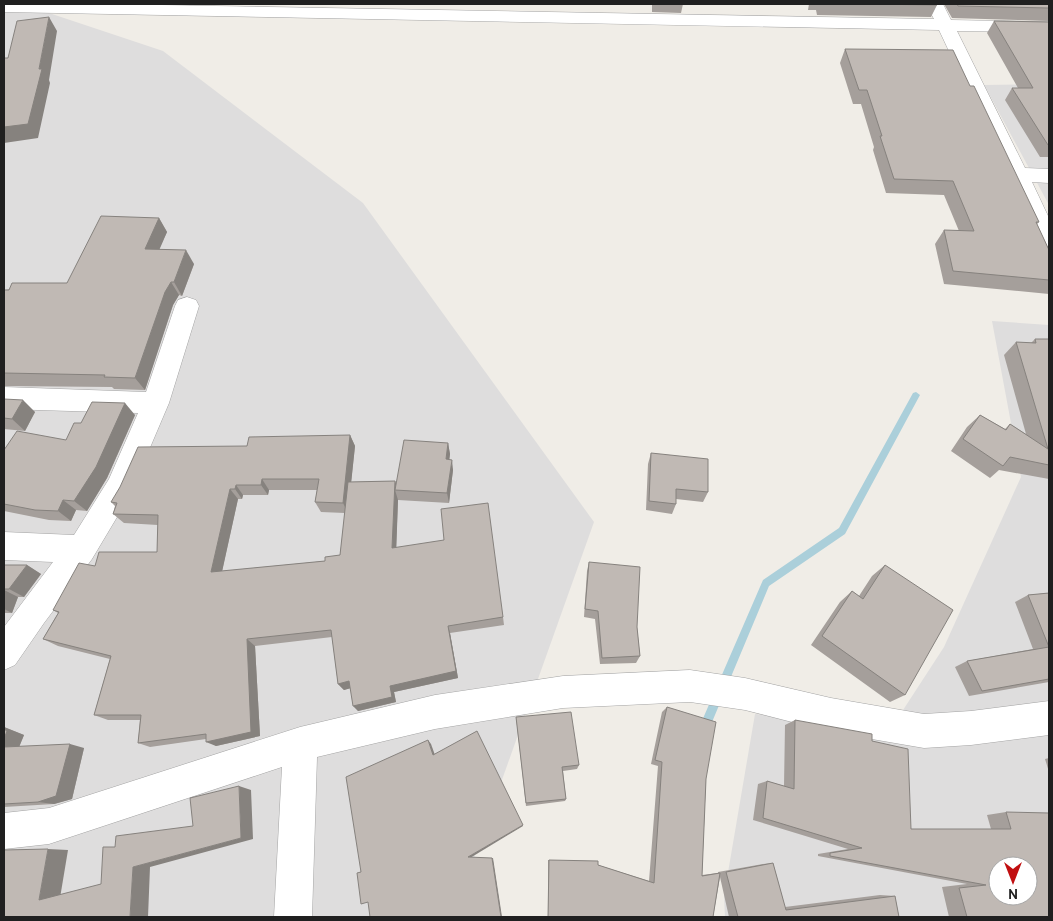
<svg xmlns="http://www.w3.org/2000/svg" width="1053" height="921" viewBox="0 0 1053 921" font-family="Cabin,sans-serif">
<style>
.residential{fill:#dedddd;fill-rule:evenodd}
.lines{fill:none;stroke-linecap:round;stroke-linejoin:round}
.stream{fill:#abcfda;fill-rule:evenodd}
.street-casing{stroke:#a4a4a4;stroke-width:1}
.street{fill:#fff;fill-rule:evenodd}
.wall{fill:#a59f9b;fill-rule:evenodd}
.shaded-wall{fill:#86827e}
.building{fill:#c0b9b4;stroke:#86827e;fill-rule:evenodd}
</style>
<rect width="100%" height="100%" fill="#f0ede7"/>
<g class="residential">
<path d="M 4,4 L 22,4 L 163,51 L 363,203 L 594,522 L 453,917 L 4,917 Z"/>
<path d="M 1049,84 L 1049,205 L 984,85 Z"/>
<path d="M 992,321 L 1049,325 L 1049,917 L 725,917 L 724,896 L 755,714 L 892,727 L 944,647 L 1021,477 ZM 998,866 L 1028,866 L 1028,896 L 998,896 Z"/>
</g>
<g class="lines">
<path class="stream" d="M 916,392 L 920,395 L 845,534 L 769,586 L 707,734 L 703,735 L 699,734 L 698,730 L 763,580 L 839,528 L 913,393 Z"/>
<defs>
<g id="street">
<path d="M 4,4 L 107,4 L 934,19 L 926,4 L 943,4 L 951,20 L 1049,22 L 1049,32 L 957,31 L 1025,168 L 1049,169 L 1049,183 L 1032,182 L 1049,218 L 1049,248 L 1041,246 L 1038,240 L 939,30 L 4,12 Z"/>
<path d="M 187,297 L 196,300 L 199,306 L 169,403 L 129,497 L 92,559 L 44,623 L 15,665 L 4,670 L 4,627 L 53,562 L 4,560 L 4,532 L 74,535 L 109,479 L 138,413 L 4,409 L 4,387 L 146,392 L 175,306 L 178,300 Z"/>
<path d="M 690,670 L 745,678 L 831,698 L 924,714 L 971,711 L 1049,701 L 1049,735 L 971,745 L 924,748 L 831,732 L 745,710 L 690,702 L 563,708 L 435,729 L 317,757 L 312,917 L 274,917 L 282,767 L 49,844 L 4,849 L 4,813 L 49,808 L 300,727 L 435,695 L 563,676 Z"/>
</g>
</defs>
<use href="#street" class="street-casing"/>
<use href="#street" class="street"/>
</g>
<g class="wall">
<path d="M 652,4 L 683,4 L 681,13 L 652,12 Z"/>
<path d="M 809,4 L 936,4 L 937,5 L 931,17 L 817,15 L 816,10 L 808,10 Z"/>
<path d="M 944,4 L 1049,4 L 1049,21 L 952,18 Z"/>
<path d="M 994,21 L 1049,22 L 1049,157 L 1040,157 L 1005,100 L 1012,88 L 1018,88 L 987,33 Z"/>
<path d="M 845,49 L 970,86 L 1039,222 L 1037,224 L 1049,250 L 1049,294 L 944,284 L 935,244 L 944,230 L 959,231 L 944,195 L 886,193 L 873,150 L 874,147 L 861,104 L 853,104 L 840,63 Z"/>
<path d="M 159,218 L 167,232 L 159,249 L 194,264 L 182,296 L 179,295 L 173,305 L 145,390 L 114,389 L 112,387 L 4,386 L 4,290 L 67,283 Z"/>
<path d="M 1035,339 L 1049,339 L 1049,479 L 999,470 L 990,478 L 951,451 L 967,427 L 980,415 L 1005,429 L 1010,424 L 1026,434 L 1004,355 L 1016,342 L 1031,343 Z"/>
<path d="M 4,399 L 35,412 L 25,431 L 4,429 Z"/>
<path d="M 135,415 L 107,478 L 87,511 L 76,510 L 71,521 L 49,520 L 4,511 L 4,450 L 66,440 L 81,423 Z"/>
<path d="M 350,435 L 355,446 L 351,482 L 395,481 L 396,483 L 448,443 L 450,454 L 449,460 L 453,470 L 449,503 L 398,500 L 396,547 L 503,617 L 504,625 L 450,633 L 458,678 L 394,692 L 396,702 L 358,711 L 350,688 L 344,690 L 338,684 L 332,637 L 255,646 L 260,736 L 216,746 L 206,739 L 150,747 L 138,743 L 140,720 L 108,720 L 94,715 L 110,659 L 58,646 L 43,639 L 58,613 L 53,610 L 95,566 L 157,552 L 158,525 L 124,523 L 113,514 L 115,506 L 111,502 L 247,446 ZM 269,490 L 317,490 L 315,502 L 321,512 L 345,513 L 340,555 L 325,561 L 222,571 L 238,499 L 242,499 L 243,495 L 268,495 Z"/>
<path d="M 651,453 L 708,492 L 703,502 L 676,499 L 676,504 L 672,514 L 646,510 L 648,464 Z"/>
<path d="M 589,562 L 637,627 L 640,656 L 636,663 L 600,664 L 595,619 L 584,617 L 587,571 Z"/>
<path d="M 4,565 L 27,565 L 41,574 L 24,597 L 18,597 L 12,613 L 4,613 Z"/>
<path d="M 885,565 L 905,695 L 890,702 L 811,645 L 840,602 L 852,591 L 859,596 L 872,576 Z"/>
<path d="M 1049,593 L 1049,682 L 969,696 L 955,667 L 967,661 L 1033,649 L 1015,602 L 1028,595 Z"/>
<path d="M 667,707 L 706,779 L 702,875 L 718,873 L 718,872 L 763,864 L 773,863 L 785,907 L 880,895 L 895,896 L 899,917 L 729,917 L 720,877 L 713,917 L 548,917 L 548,860 L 549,860 L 598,865 L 649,881 L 658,766 L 651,764 L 662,712 Z"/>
<path d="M 516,717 L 579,765 L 577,769 L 563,771 L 566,799 L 565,801 L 526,806 Z"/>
<path d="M 795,720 L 872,741 L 911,829 L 991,829 L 987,815 L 1006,812 L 1049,917 L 949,917 L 942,887 L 967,884 L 818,856 L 818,854 L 848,849 L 753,820 L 758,784 L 767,781 L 784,786 L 785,725 Z"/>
<path d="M 4,727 L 24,735 L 19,747 L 84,748 L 72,799 L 54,804 L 4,807 Z"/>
<path d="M 1049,758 L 1049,772 L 1045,759 Z"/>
</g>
<g class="shaded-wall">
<path d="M 49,17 L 57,31 L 49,80 L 50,83 L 38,138 L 4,143 L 4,127 L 39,69 Z"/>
<path d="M 159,218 L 167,232 L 154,262 L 145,249 Z"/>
<path d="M 186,250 L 194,264 L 182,296 L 174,282 Z"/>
<path d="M 171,282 L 179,295 L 173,305 L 145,390 L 135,378 L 165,292 Z"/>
<path d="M 23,400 L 35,412 L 25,431 L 12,419 Z"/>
<path d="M 125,403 L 135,415 L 107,478 L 87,511 L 74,501 Z"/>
<path d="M 350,435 L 355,446 L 348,513 L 343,503 Z"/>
<path d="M 448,443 L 450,454 L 448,470 L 446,459 Z"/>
<path d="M 452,460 L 453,470 L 449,503 L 447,493 Z"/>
<path d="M 262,479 L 269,490 L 268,495 L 261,485 Z"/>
<path d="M 395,481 L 398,490 L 395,490 L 398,500 L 396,557 L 392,548 Z"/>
<path d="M 236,485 L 243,495 L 242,499 L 235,489 Z"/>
<path d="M 230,489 L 238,499 L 220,581 L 211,572 Z"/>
<path d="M 63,500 L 76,510 L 71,521 L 58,511 Z"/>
<path d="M 27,565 L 41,574 L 24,597 L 9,589 Z"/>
<path d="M 4,590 L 18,597 L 12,613 L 4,609 Z"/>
<path d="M 448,626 L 450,633 L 458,678 L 394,692 L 396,702 L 358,711 L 353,706 L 390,686 Z"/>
<path d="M 247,639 L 255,646 L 260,736 L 216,746 L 206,742 Z"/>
<path d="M 349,681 L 355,687 L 344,690 L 338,684 Z"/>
<path d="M 4,727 L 24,735 L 17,752 L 4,749 Z"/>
<path d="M 428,740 L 431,744 L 436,758 L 433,755 Z"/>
<path d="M 70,744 L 84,748 L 72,799 L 54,804 L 38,802 Z"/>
<path d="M 239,786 L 251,790 L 253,839 L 150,867 L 148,917 L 130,917 L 133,867 L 241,838 Z"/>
<path d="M 523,825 L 523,826 L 470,858 L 468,857 Z"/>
<path d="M 48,849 L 68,850 L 60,898 L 39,900 Z"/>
<path d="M 492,858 L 493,858 L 502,917 L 501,917 Z"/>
</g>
<g class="building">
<path d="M 869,4 L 936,4 L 937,5 Z"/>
<path d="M 957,4 L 1049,4 L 1049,8 L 958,6 Z"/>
<path d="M 49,17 L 39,69 L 42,69 L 28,124 L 4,127 L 4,58 L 8,58 L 17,21 Z"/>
<path d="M 994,21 L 1049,22 L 1049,145 L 1048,145 L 1012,88 L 1033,88 Z"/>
<path d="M 845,49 L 953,50 L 970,86 L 974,86 L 1039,222 L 1036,222 L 1049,250 L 1049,280 L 953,271 L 944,230 L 974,231 L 953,181 L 894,179 L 880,136 L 882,136 L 867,90 L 859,90 Z"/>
<path d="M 101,216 L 159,218 L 145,249 L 186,250 L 174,282 L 171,282 L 165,292 L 135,378 L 104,377 L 105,375 L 4,373 L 4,290 L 9,290 L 12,283 L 67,283 Z"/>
<path d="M 1035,339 L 1049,339 L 1049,465 L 1010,457 L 1003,466 L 963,439 L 980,415 L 1006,430 L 1010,424 L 1048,449 L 1016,342 L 1036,343 Z"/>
<path d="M 4,399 L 23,400 L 12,419 L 4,418 Z"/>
<path d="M 92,402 L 125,403 L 96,467 L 74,501 L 63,500 L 58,511 L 35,510 L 4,504 L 4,450 L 17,431 L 66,440 L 74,423 L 81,423 Z"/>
<path d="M 350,435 L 343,503 L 315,502 L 319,479 L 262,479 L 261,485 L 236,485 L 235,489 L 230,489 L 211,572 L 325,561 L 325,557 L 340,555 L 348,482 L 395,481 L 392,548 L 444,540 L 441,509 L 488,503 L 503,617 L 448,626 L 456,671 L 390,686 L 392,697 L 353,706 L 349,681 L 338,684 L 331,630 L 247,639 L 251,732 L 206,742 L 206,734 L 138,743 L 141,715 L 94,715 L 111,656 L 43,639 L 59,612 L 53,610 L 79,563 L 95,566 L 99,552 L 157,552 L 158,515 L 113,514 L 117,503 L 111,502 L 120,487 L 138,447 L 247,446 L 249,437 Z"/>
<path d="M 404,440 L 448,443 L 446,459 L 452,460 L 447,493 L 395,490 Z"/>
<path d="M 651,453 L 708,459 L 708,492 L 676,489 L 676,504 L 649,501 Z"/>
<path d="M 589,562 L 640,567 L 637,627 L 640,656 L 602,658 L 598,611 L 585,609 Z"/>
<path d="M 4,565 L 27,565 L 9,589 L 4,589 Z"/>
<path d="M 885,565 L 953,610 L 905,695 L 822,636 L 852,591 L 863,599 Z"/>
<path d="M 1049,593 L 1049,679 L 982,691 L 967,661 L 1049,647 L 1028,595 Z"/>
<path d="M 667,707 L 716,722 L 706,779 L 702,876 L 720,873 L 713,917 L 548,917 L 549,860 L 598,861 L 598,865 L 654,883 L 662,762 L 655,760 Z"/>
<path d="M 571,712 L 579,765 L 562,767 L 566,799 L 526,803 L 516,717 Z"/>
<path d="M 795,720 L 872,734 L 872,741 L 908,749 L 911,829 L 1011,829 L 1006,812 L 1049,813 L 1049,917 L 967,917 L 959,888 L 986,885 L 830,856 L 830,853 L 862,848 L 763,818 L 767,781 L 794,789 ZM 998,866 L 1028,866 L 1028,896 L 998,896 Z"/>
<path d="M 4,729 L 7,731 L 4,739 Z"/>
<path d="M 477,731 L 523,825 L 468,857 L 492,858 L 501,917 L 370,917 L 368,902 L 361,904 L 357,873 L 361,872 L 346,777 L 428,740 L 433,755 Z"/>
<path d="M 70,744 L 56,796 L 38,802 L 4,804 L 4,747 Z"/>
<path d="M 239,786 L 241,838 L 133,867 L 130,917 L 4,917 L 4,850 L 48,849 L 39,900 L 101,884 L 103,847 L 115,847 L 116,836 L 193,826 L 190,798 Z"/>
<path d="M 773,863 L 786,910 L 895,896 L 899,917 L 738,917 L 726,872 Z"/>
</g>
<rect width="1053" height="921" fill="none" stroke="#202020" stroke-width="10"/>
<g transform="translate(1013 881) rotate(180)"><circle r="24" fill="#ffffff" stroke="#a6a6a6"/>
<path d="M0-4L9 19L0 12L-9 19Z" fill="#c10f10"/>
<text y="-8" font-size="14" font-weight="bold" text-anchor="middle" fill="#202020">N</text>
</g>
</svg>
